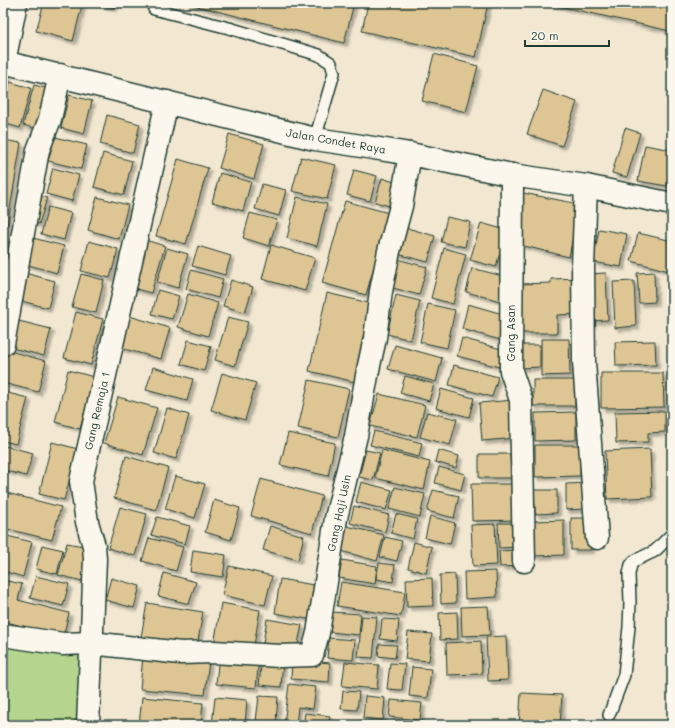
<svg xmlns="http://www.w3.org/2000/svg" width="675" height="728" viewBox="0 0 675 728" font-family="Mali,sans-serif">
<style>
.green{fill:#b5d58e;stroke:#6a8961}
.building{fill:#dec594;stroke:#1f3d34;filter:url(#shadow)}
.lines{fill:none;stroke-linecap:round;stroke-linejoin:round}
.lane-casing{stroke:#1f3d34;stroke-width:14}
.street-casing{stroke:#1f3d34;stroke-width:25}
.secondary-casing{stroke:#1f3d34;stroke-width:25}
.lane{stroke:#fbf7ec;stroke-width:11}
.street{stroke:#fbf7ec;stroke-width:22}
.secondary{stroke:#fbf7ec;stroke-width:22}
.labels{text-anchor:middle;stroke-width:3;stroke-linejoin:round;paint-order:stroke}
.street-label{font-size:11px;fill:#1f3d34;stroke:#fbf7ec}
</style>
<defs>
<filter id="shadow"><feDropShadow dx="3.5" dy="3.5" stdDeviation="1" flood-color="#0004"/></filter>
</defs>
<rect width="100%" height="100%" fill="#f2e8d2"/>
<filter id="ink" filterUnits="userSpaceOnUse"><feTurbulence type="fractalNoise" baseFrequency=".025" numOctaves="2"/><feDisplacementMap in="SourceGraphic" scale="8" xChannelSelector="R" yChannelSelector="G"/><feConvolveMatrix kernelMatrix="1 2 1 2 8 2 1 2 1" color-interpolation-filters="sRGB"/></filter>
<g filter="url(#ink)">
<path class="green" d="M 3,641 L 85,655 L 79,725 L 3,725 Z"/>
<g class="building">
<path d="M 44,3 L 74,3 L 82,5 L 73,41 L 36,31 Z"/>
<path d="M 92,3 L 115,3 L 114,8 Z"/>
<path d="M 185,3 L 354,3 L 344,43 Z"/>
<path d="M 368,3 L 488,3 L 476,57 L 362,31 Z"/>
<path d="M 546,3 L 672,3 L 672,21 L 670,31 Z"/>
<path d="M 434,54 L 478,66 L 466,112 L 422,101 Z"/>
<path d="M 3,73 L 8,75 L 3,96 Z"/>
<path d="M 10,82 L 31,88 L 20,128 L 3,123 L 3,108 Z"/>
<path d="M 34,85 L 54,90 L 43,131 L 23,125 Z"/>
<path d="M 543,90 L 577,102 L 562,146 L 527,134 Z"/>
<path d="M 69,95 L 92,101 L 84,134 L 61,128 Z"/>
<path d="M 107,115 L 140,124 L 133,153 L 100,144 Z"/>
<path d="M 625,128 L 640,133 L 627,177 L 612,173 Z"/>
<path d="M 229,134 L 264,144 L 254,179 L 219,168 Z"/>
<path d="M 55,137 L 87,145 L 81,169 L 48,161 Z"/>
<path d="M 3,140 L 21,143 L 3,251 Z"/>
<path d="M 645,145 L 672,150 L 672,159 L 667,186 L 638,181 Z"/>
<path d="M 103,153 L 132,161 L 124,195 L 94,187 Z"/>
<path d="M 301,157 L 336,165 L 327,199 L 292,191 Z"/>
<path d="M 178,159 L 208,168 L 186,244 L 156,236 Z"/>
<path d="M 53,168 L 79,175 L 72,201 L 46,194 Z"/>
<path d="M 354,170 L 377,176 L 370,201 L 347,195 Z"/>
<path d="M 220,173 L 251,182 L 243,211 L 212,202 Z"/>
<path d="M 382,178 L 400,184 L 393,207 L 375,202 Z"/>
<path d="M 262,184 L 286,190 L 279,216 L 255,209 Z"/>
<path d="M 523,193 L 579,204 L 569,257 L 520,245 Z"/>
<path d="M 36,195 L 47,198 L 39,224 L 28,222 Z"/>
<path d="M 97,197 L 128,205 L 119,239 L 88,230 Z"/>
<path d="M 297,197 L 327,204 L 317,246 L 287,238 Z"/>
<path d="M 345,201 L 389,213 L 366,295 L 322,283 Z"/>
<path d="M 48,207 L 71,213 L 64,240 L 41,234 Z"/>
<path d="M 250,213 L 277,220 L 269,246 L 243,238 Z"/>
<path d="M 447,217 L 470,222 L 465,247 L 441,242 Z"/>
<path d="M 481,223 L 506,230 L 496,267 L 470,260 Z"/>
<path d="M 404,227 L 435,236 L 428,262 L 397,254 Z"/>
<path d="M 599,229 L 627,234 L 621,267 L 593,262 Z"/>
<path d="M 638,233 L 672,241 L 672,260 L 669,271 L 631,261 Z"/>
<path d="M 33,238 L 64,246 L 57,273 L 25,264 Z"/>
<path d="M 142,239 L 165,246 L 151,293 L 128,287 Z"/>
<path d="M 89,241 L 118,249 L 110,278 L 81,271 Z"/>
<path d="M 271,245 L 315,258 L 305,291 L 262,279 Z"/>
<path d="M 198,246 L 231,256 L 225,275 L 192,266 Z"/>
<path d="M 167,248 L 188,254 L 178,288 L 157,282 Z"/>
<path d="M 444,248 L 466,254 L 453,304 L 431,298 Z"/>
<path d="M 397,259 L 427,267 L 419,295 L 389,287 Z"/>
<path d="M 472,268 L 506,277 L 500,301 L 466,292 Z"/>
<path d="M 191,270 L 223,279 L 218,298 L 186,289 Z"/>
<path d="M 21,272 L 55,281 L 48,308 L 14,299 Z"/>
<path d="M 654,272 L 655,302 L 639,303 L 637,273 Z"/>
<path d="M 606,273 L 608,320 L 590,321 L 588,274 Z"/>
<path d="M 81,274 L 104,280 L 96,313 L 72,307 Z"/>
<path d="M 578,278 L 578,314 L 557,315 L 557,333 L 521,333 L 520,284 L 551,283 L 551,279 Z"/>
<path d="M 231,280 L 253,287 L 245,312 L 223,306 Z"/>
<path d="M 634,281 L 636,326 L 615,328 L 613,282 Z"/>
<path d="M 158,290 L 179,296 L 172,319 L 152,314 Z"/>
<path d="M 327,293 L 373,304 L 355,382 L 309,371 Z"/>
<path d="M 188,294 L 218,303 L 208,336 L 178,327 Z"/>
<path d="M 396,295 L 420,301 L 411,340 L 387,334 Z"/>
<path d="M 428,304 L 455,310 L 447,348 L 420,342 Z"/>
<path d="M 468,304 L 506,315 L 500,340 L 462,329 Z"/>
<path d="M 76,312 L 103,319 L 91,365 L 64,358 Z"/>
<path d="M 126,315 L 170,328 L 161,359 L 117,347 Z"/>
<path d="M 228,317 L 248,322 L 235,366 L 215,360 Z"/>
<path d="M 15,320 L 51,329 L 44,356 L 8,347 Z"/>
<path d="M 462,338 L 508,351 L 503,368 L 457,356 Z"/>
<path d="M 541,339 L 569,339 L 570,375 L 541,376 Z"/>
<path d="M 188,340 L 211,346 L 204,371 L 181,364 Z"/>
<path d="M 655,341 L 656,365 L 616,366 L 615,342 Z"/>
<path d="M 395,345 L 442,358 L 436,382 L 388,369 Z"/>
<path d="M 520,345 L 540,345 L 540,367 L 520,368 Z"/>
<path d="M 6,350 L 46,361 L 38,392 L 3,383 L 3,360 Z"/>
<path d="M 454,365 L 498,377 L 492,397 L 449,385 Z"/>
<path d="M 153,367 L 193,379 L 187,401 L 146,390 Z"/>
<path d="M 68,370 L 94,377 L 80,429 L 55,422 Z"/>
<path d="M 222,373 L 256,383 L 245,420 L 211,410 Z"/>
<path d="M 601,373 L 663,373 L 664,407 L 601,408 Z"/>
<path d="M 405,376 L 434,384 L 429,401 L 400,393 Z"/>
<path d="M 309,380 L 349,389 L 338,437 L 298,428 Z"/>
<rect x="533" y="380" width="42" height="26"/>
<path d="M 441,389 L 474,398 L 469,417 L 436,408 Z"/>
<path d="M 4,392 L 28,398 L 16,444 L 3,441 L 3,397 Z"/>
<path d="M 379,394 L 425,405 L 417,437 L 370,426 Z"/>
<path d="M 118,397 L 157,408 L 143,455 L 104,443 Z"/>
<path d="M 514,400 L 517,438 L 482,441 L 479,403 Z"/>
<path d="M 167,408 L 189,415 L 176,459 L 154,453 Z"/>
<path d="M 665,411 L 665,432 L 648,433 L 648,442 L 616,443 L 615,412 Z"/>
<path d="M 427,412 L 457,419 L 450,445 L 420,437 Z"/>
<path d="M 576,412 L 576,440 L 535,441 L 535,413 Z"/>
<path d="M 374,431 L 422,443 L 419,457 L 370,445 Z"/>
<path d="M 288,433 L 335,443 L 328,476 L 280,465 Z"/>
<path d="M 52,442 L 78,449 L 64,500 L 39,494 Z"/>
<path d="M 535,445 L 580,445 L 580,476 L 535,477 Z"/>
<path d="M 5,446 L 33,453 L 26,476 L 3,470 L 3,452 Z"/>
<path d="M 650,449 L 652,497 L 607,499 L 605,451 Z"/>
<path d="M 366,450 L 380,453 L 373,480 L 359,477 Z"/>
<path d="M 382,450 L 430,462 L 424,490 L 375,478 Z"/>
<path d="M 438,450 L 459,456 L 456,468 L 435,462 Z"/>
<path d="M 479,454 L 510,454 L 511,478 L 479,478 Z"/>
<path d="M 126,456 L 168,468 L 156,510 L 114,498 Z"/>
<path d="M 439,467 L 465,474 L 461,490 L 435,483 Z"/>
<path d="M 175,476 L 205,484 L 195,518 L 165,509 Z"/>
<path d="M 261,479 L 322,496 L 312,533 L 251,516 Z"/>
<path d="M 361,482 L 392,490 L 386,510 L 356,502 Z"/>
<path d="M 586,483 L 586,509 L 566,510 L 566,484 Z"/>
<path d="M 471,484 L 518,484 L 519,520 L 472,521 Z"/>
<path d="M 395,487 L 425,494 L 420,517 L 389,509 Z"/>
<path d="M 433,490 L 459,496 L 454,518 L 427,511 Z"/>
<path d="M 534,490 L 557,490 L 557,513 L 535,514 Z"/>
<path d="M 3,492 L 61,507 L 52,540 L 3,528 Z"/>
<path d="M 214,500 L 240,508 L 231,540 L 205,532 Z"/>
<path d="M 354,506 L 389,515 L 385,532 L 350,523 Z"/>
<path d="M 120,507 L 147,514 L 135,556 L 108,548 Z"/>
<path d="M 396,514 L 417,519 L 413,539 L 391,533 Z"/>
<path d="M 430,516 L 455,523 L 450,544 L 425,538 Z"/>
<path d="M 157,517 L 190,526 L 185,544 L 151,535 Z"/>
<rect x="571" y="518" width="20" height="32"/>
<path d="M 564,520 L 564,555 L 534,556 L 534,521 Z"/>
<path d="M 498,523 L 517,523 L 518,547 L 499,548 Z"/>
<path d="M 495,524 L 497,565 L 473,566 L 471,525 Z"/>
<path d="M 270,526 L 304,536 L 298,560 L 263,550 Z"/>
<path d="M 347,526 L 384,535 L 377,561 L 341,551 Z"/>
<path d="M 3,535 L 32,542 L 23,577 L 3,571 Z"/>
<path d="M 385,537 L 402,541 L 397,561 L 380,557 Z"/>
<path d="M 149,538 L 183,547 L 176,571 L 142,561 Z"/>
<path d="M 414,542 L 432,547 L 426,573 L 408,568 Z"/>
<path d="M 67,543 L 88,547 L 82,581 L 58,575 Z"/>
<path d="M 42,545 L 63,550 L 57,574 L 36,569 Z"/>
<path d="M 193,550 L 226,555 L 223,577 L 190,572 Z"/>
<path d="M 518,550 L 519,566 L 500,567 L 499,551 Z"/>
<path d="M 342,560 L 377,566 L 375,584 L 339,578 Z"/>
<path d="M 379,563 L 395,565 L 393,582 L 376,579 Z"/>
<path d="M 229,566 L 272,576 L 265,605 L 222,595 Z"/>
<path d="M 496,571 L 497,597 L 465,599 L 464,572 Z"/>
<path d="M 164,573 L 196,582 L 189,604 L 158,596 Z"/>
<path d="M 455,574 L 456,603 L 441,604 L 440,575 Z"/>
<path d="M 36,576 L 69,584 L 63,606 L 30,598 Z"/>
<path d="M 111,578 L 140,586 L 134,608 L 105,600 Z"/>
<path d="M 432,578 L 433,606 L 407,607 L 406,579 Z"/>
<path d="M 280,579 L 319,586 L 313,620 L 275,613 Z"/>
<path d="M 3,580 L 22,584 L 18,600 L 69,613 L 63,637 L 3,621 Z"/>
<path d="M 341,582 L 405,592 L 401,616 L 337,606 Z"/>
<path d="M 147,603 L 203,612 L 197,647 L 141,637 Z"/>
<path d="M 221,603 L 260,610 L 253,651 L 214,645 Z"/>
<path d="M 488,606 L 490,635 L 462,636 L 461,607 Z"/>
<path d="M 332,612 L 361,614 L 359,635 L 330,632 Z"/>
<path d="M 457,612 L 458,639 L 440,640 L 439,613 Z"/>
<path d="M 362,616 L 377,617 L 373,658 L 358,657 Z"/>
<path d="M 267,619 L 302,625 L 297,648 L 263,643 Z"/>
<path d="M 382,619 L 399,620 L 397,641 L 380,639 Z"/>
<path d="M 408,632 L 432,634 L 429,661 L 405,659 Z"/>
<path d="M 506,636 L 508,680 L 488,681 L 486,637 Z"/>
<path d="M 329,638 L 355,640 L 353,660 L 327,658 Z"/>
<path d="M 481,641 L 482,674 L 447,675 L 446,643 Z"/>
<path d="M 379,644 L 397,645 L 395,658 L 378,656 Z"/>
<path d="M 143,655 L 209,661 L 205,695 L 140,689 Z"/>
<path d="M 219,655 L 259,659 L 256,688 L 216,684 Z"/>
<path d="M 262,658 L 283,660 L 281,687 L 259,685 Z"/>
<path d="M 292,659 L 330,663 L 329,682 L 291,679 Z"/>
<path d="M 345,662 L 379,665 L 377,689 L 342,686 Z"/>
<path d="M 390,663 L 405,664 L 402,690 L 387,689 Z"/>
<path d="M 412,667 L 431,669 L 428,698 L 409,696 Z"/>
<path d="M 289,684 L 316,687 L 313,709 L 298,707 L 296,725 L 284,725 Z"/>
<path d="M 343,691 L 359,692 L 357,710 L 341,709 Z"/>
<path d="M 521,693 L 562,695 L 560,725 L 519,725 Z"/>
<path d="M 259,696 L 278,697 L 276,722 L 256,721 Z"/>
<path d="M 365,696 L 385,698 L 383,720 L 363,718 Z"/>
<path d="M 142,697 L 203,703 L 201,725 L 139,725 Z"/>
<path d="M 215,697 L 247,700 L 245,725 L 212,725 Z"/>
<path d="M 391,700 L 422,703 L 420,720 L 389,717 Z"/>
<path d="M 305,713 L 330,716 L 329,725 L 303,725 Z"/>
</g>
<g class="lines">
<defs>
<g id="lane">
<path d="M 154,9 L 229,28 L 319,55 L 331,63 L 334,73 L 315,139"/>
<path d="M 609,715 L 624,675 L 629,627 L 630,602 L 629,574 L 631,565 L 634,561 L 655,551 L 672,534"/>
</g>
<g id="street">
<path d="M 4,62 L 16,3"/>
<path d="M 512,175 L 511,371 L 521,400 L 524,561"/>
<path d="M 586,186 L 583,266 L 584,362 L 597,538"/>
<path d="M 3,344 L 38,150 L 50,119 L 60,75"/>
<path d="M 3,635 L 63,644 L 91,643 L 181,653 L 213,652 L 280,656 L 312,655 L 318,633 L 336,518 L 356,436 L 368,370 L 375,338 L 381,291 L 389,251 L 401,206 L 410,154"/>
<path d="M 88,725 L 95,559 L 94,546 L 87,522 L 81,481 L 167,102"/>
</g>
<path id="secondary" d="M 3,62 L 315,139 L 349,144 L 410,154 L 512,175 L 586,186 L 672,204"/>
</defs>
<use href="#lane" class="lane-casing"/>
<use href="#street" class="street-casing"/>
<use href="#secondary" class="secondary-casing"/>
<use href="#lane" class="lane"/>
<use href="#street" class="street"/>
<use href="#secondary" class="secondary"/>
</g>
</g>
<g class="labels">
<g class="street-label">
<text transform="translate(336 141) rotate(10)" y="4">Jalan Condet Raya</text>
<text transform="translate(511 333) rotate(-90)" y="4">Gang Asan</text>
<text transform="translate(97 411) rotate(-77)" y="4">Gang Remaja 1</text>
<text transform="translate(339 513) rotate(-78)" y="4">Gang Haji Usin</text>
</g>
</g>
<rect width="675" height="728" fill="none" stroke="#fbf7ec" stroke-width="16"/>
<rect x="8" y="8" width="659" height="712" fill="none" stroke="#1f3d34" stroke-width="1.5" filter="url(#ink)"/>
<path d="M525 40v6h84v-6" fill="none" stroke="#1f3d34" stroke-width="2"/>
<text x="531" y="40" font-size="12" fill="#1f3d34" stroke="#fbf7ec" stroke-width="3" paint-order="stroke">20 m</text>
</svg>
